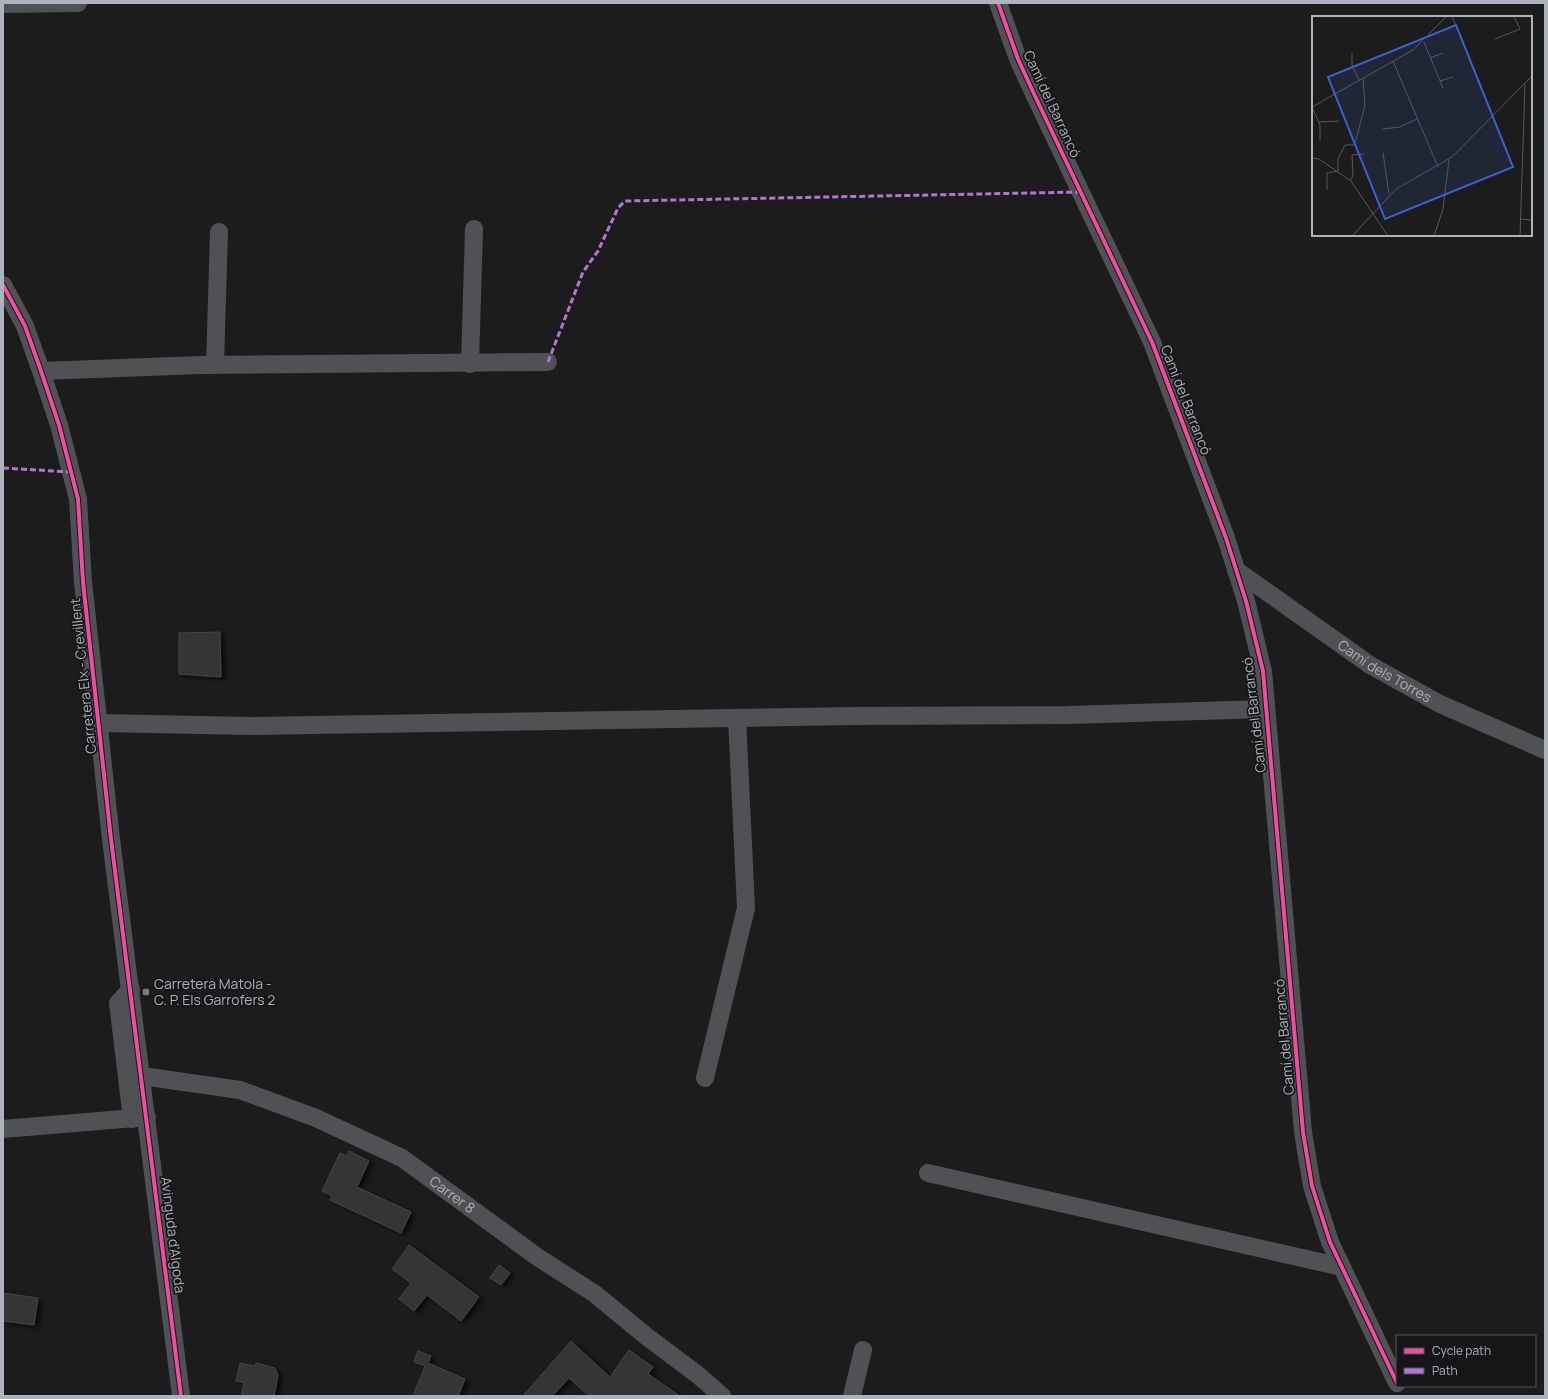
<svg xmlns="http://www.w3.org/2000/svg" width="1548" height="1399" viewBox="0 0 1548 1399" font-family="Manrope,sans-serif">
<style>
.building{fill:#343434;stroke:#444548;filter:url(#shadow)}
.lines{fill:none;stroke-linecap:round;stroke-linejoin:round}
.minor{stroke:#505155;stroke-width:18}
.quiet{stroke:#b673d3;stroke-width:3;stroke-dasharray:6 3;stroke-linecap:butt}
.cycleway-casing{stroke:#161618;stroke-width:6}
.cycleway{stroke:#ef4d9e;stroke-width:4}
.poi-dot{fill:#7a7e84;stroke:#161618;stroke-width:1.5}
.labels{text-anchor:middle;stroke-width:3.5;stroke-linejoin:round;paint-order:stroke}
.street-label{font-size:14px;fill:#adb3bc;stroke:#161618}
.poi-label{font-size:14px;fill:#adb3bc;stroke:#161618;text-anchor:start}
.inset-road{fill:none;stroke:#56585c;stroke-width:1}
.view{fill:#3a62d2;fill-opacity:0.15;stroke:#3a62d2;stroke-width:2}
.inset-edge{fill:none;stroke:#adb3bc;stroke-width:2}
</style>
<defs>
<filter id="shadow"><feDropShadow dx="4.5" dy="2.5" stdDeviation="2" flood-color="#0009"/></filter>
</defs>
<rect width="100%" height="100%" fill="#1c1c1c"/>
<g class="building">
<path d="M 220,632 L 221,677 L 179,674 L 179,633 Z"/>
<path d="M 349,1151 L 369,1161 L 357,1187 L 411,1212 L 401,1233 L 330,1200 L 332,1196 L 322,1191 L 340,1153 L 347,1156 Z"/>
<path d="M 409,1245 L 479,1297 L 461,1321 L 427,1295 L 414,1311 L 399,1299 L 411,1283 L 392,1269 Z"/>
<path d="M 499,1265 L 510,1273 L 501,1285 L 490,1278 Z"/>
<path d="M 3,1293 L 38,1298 L 34,1325 L 3,1321 Z"/>
<path d="M 571,1341 L 610,1377 L 629,1350 L 653,1367 L 648,1374 L 680,1396 L 589,1396 L 569,1378 L 552,1396 L 523,1396 Z"/>
<path d="M 418,1351 L 431,1356 L 428,1363 L 465,1379 L 458,1396 L 413,1396 L 425,1366 L 414,1362 Z"/>
<path d="M 240,1363 L 255,1366 L 256,1363 L 275,1368 L 278,1375 L 274,1396 L 241,1396 L 244,1383 L 236,1381 Z"/>
</g>
<g class="lines">
<g class="minor">
<path d="M 998,3 L 1018,59 L 1035,96 L 1152,342 L 1226,538 L 1246,601 L 1263,671 L 1303,1132 L 1312,1186 L 1330,1242 L 1397,1383"/>
<path d="M 3,4 L 78,3"/>
<path d="M 3,285 L 25,326 L 41,371 L 59,425 L 78,499 L 83,582 L 111,839 L 181,1396"/>
<path d="M 470,364 L 474,229"/>
<path d="M 215,365 L 219,232"/>
<path d="M 41,371 L 201,365 L 548,362"/>
<path id="s1" d="M 1236,570 L 1370,665 L 1440,704 L 1545,750"/>
<path d="M 99,723 L 251,726 L 856,716 L 1069,715 L 1266,709"/>
<path d="M 131,989 L 118,1003 L 132,1119"/>
<path id="s2" d="M 142,1076 L 240,1090 L 316,1118 L 402,1158 L 536,1256 L 595,1294 L 646,1336 L 698,1375 L 722,1396"/>
<path d="M 705,1078 L 746,908 L 737,718"/>
<path d="M 3,1129 L 147,1117"/>
<path d="M 928,1173 L 1342,1267"/>
<path d="M 852,1396 L 863,1350"/>
</g>
<g class="quiet">
<path d="M 548,362 L 583,272 L 598,251 L 618,208 L 625,201 L 1082,192"/>
<path d="M 3,468 L 71,472"/>
</g>
<defs>
<g id="cycleway">
<path d="M 998,3 L 1018,59 L 1035,96 L 1152,342 L 1226,538 L 1246,601 L 1263,671 L 1303,1132 L 1312,1186 L 1330,1242 L 1397,1383"/>
<path d="M 3,285 L 25,326 L 41,371 L 59,425 L 78,499 L 83,582 L 111,839 L 181,1396"/>
</g>
</defs>
<use href="#cycleway" class="cycleway-casing"/>
<use href="#cycleway" class="cycleway"/>
</g>
<rect class="poi-dot" x="142" y="988" width="8" height="8" rx="2"/>
<g class="labels">
<g class="street-label">
<text transform="translate(1052 104) rotate(65)" y="5">Camí del Barrancó</text>
<text transform="translate(1186 400) rotate(69)" y="5">Camí del Barrancó</text>
<text dy="5" stroke="none"><textPath href="#s1" startOffset="180">Camí dels Torres</textPath></text>
<text transform="translate(83 676) rotate(-96)" y="5">Carretera Elx - Crevillent</text>
<text transform="translate(1254 715) rotate(-97)" y="5">Camí del Barrancó</text>
<text transform="translate(1284 1037) rotate(-95)" y="5">Camí del Barrancó</text>
<text dy="5" stroke="none"><textPath href="#s2" startOffset="337">Carrer 8</textPath></text>
<text transform="translate(173 1235) rotate(83)" y="5">Avinguda d'Algoda</text>
</g>
<g class="poi-label">
<text x="154" y="989">Carretera Matola -<tspan x="154" dy="16">C. P. Els Garrofers 2</tspan></text>
</g>
</g>
<g transform="translate(1312 16)">
<rect width="220" height="220" fill="#1c1c1c"/>
<path class="inset-road" d="M 140,0 L 169,71M 183,23 L 208,13 L 202,0M 112,26 L 131,72M 40,37 L 40,49 L 47,64M 118,42 L 131,37M 81,45 L 126,151M 128,65 L 141,61M 0,91 L 101,34 L 135,0M 0,91 L 8,109 L 8,124M 7,106 L 27,105M 71,113 L 88,111 L 105,103M 71,137 L 77,178M 0,142 L 7,143 L 39,165 L 76,220M 38,164 L 41,160 L 40,139 L 52,138M 15,174 L 15,157 L 26,155 L 26,143 L 33,129 L 42,129 L 44,124 L 53,89 L 51,62M 208,203 L 220,204M 40,220 L 84,173 L 140,141 L 220,60M 122,220 L 131,193 L 137,144M 208,220 L 213,68"/>
<path class="view" d="M 144,9 L 201,151 L 73,203 L 16,61 Z"/>
<rect width="220" height="220" class="inset-edge"/>
</g>
<rect width="1548" height="1399" fill="none" stroke="#adb3bc" stroke-width="8"/>
<rect x="1396" y="1335" width="140" height="52" fill="#161618" stroke="#52555a"/>
<rect x="1404" y="1348" width="20" height="6" fill="#ef4d9e" stroke="#52555a"/>
<text x="1432" y="1355" font-size="12" fill="#adb3bc">Cycle path</text>
<rect x="1404" y="1368" width="20" height="6" fill="#b673d3" stroke="#52555a"/>
<text x="1432" y="1375" font-size="12" fill="#adb3bc">Path</text>
</svg>
